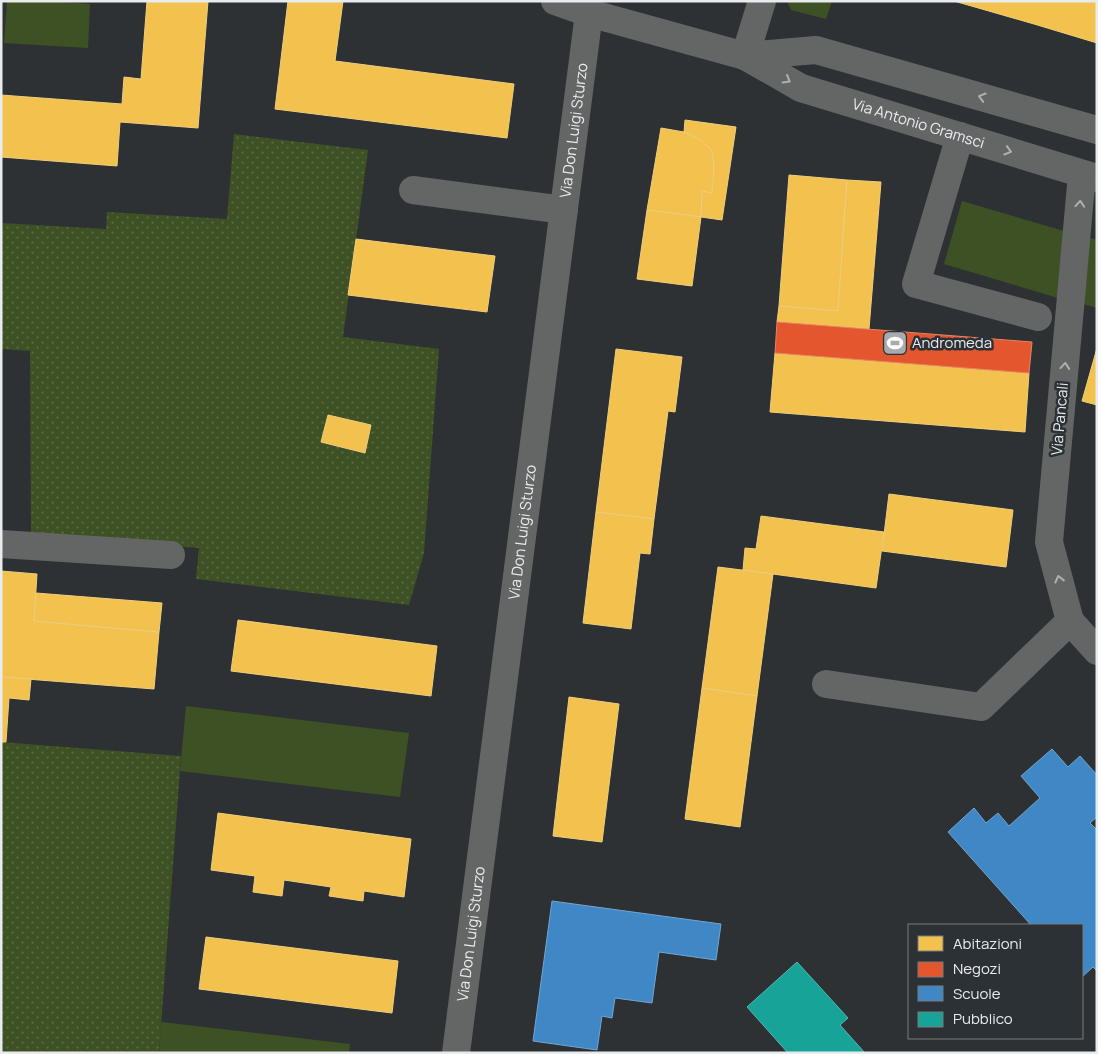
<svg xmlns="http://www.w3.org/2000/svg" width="1098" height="1054" viewBox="0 0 1098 1054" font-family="Manrope,sans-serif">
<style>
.grass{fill:url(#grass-dots)}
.green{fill:#3e5124}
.homes{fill:#f2c14e;stroke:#efce7e}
.shops{fill:#e4572e;stroke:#e68468}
.schools{fill:#3f88c5;stroke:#72a6d2}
.public{fill:#17a398;stroke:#56b9b2}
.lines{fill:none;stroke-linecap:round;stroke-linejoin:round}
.minor{stroke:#646665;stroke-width:28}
.oneway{stroke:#adb0b1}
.labels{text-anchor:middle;stroke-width:5;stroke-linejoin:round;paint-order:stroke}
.street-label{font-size:15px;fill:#e9ecef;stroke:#2c3135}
.poi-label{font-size:15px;fill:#e9ecef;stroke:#2c3135;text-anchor:start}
</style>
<defs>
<pattern id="grass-dots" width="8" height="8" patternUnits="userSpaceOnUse" patternTransform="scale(1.25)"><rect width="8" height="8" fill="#3e5124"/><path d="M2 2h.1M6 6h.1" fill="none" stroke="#5a6a44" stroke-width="1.8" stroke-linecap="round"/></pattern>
</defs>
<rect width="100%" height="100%" fill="#2e3133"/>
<g class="grass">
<path d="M 234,134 L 368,150 L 343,337 L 439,349 L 424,553 L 409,605 L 196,579 L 199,548 L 31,535 L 30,351 L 1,349 L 1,223 L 106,229 L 107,212 L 227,219 Z"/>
<path d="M 1,742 L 181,756 L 159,1053 L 1,1053 Z"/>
</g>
<g class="green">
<path d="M 7,1 L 48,1 L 90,4 L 88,48 L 4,43 Z"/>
<path d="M 787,1 L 832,1 L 826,19 L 791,10 Z"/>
<path d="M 962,201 L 1064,231 L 1058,298 L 944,264 Z"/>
<path d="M 1090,238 L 1097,240 L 1097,308 L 1083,304 Z"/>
<path d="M 186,706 L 409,733 L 400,797 L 180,771 Z"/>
<path d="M 161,1022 L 350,1044 L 349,1053 L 159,1053 Z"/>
</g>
<g class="homes">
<path d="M 147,1 L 208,1 L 198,128 L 120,122 L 117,166 L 1,157 L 1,95 L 122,104 L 124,77 L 141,79 Z"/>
<path d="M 288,1 L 343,1 L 335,61 L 514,84 L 507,138 L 275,109 Z"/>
<path d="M 954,1 L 1097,1 L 1097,43 L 1034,24 Z"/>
<path d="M 685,120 L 736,127 L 722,220 L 701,217 L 702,191 L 712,193 L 714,168 L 712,151 L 701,140 L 684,132 Z"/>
<path d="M 661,128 L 684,132 L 701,140 L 712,151 L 714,168 L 712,193 L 702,191 L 701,217 L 647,210 Z"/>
<path d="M 789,175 L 847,180 L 838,311 L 779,306 Z"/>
<path d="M 847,180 L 881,182 L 869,329 L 777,322 L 779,306 L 838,311 Z"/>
<path d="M 647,210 L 701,217 L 692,286 L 637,279 Z"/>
<path d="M 356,239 L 495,256 L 487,312 L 348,295 Z"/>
<path d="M 1097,348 L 1097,405 L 1082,401 Z"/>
<path d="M 616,349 L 682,357 L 675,412 L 668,411 L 654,519 L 596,512 Z"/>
<path d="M 775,353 L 1029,373 L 1025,432 L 770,412 Z"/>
<path d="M 328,415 L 371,425 L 365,453 L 321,442 Z"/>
<path d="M 889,494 L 1013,510 L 1006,567 L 882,551 Z"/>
<path d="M 596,512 L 654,519 L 650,554 L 640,553 L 631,629 L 583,623 Z"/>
<path d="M 761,516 L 884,532 L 876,588 L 743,570 L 745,548 L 756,549 Z"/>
<path d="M 718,567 L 773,574 L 757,696 L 702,688 Z"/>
<path d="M 1,571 L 37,574 L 34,621 L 159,632 L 154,689 L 1,677 Z"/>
<path d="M 36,593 L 162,603 L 159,632 L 34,621 Z"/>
<path d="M 238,620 L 437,646 L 431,696 L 231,671 Z"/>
<path d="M 1,677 L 31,679 L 29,700 L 9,698 L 6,742 L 1,742 Z"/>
<path d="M 702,688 L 757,696 L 740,827 L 685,819 Z"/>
<path d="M 569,697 L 619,704 L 602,842 L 553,836 Z"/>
<path d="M 218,813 L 411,839 L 404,897 L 364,891 L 363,901 L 329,896 L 331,887 L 284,880 L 282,896 L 253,892 L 255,876 L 211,870 Z"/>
<path d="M 206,937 L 398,961 L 392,1013 L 199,989 Z"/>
</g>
<path class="shops" d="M 777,322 L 1032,342 L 1029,373 L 775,353 Z"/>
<g class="schools">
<path d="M 1052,749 L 1068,767 L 1080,756 L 1097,775 L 1097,817 L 1090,823 L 1097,830 L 1097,971 L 1093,967 L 1082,977 L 1082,925 L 1031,925 L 948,832 L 974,808 L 986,823 L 998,813 L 1009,826 L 1040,798 L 1021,776 Z"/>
<path d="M 552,901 L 721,924 L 716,960 L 659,952 L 652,1003 L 615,998 L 612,1018 L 602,1016 L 597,1050 L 533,1041 Z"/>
</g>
<path class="public" d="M 797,962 L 848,1018 L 840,1025 L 865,1053 L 788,1053 L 747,1007 Z"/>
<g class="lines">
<g class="minor">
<path id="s1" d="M 555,1 L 589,13 L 745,56 L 801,88 L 1097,178"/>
<path d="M 745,56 L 816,50 L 1097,130"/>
<path d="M 745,56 L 762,1"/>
<path d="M 960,136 L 916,284 L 1038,317"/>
<path d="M 1082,174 L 1049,542 L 1070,621 L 1097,651"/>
<path d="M 413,190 L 564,210"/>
<path d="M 1,544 L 171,555"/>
<path d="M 826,684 L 981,707 L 1070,621"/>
<path id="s2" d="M 456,1053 L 589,13"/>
</g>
</g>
<defs><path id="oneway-chevron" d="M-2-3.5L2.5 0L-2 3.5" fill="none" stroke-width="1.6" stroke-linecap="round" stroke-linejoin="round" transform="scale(1.25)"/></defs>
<g class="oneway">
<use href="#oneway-chevron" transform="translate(787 80) rotate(30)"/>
<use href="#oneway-chevron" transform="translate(982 97) rotate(-164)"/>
<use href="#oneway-chevron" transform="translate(1008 151) rotate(17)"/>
<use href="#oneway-chevron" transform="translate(1080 204) rotate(-86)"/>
<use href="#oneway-chevron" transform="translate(1065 366) rotate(-85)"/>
<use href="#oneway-chevron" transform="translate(1059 579) rotate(-104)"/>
</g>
<defs>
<symbol id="stadium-square" viewBox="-11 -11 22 22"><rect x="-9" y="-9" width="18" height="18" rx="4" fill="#a8abad" stroke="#2c3135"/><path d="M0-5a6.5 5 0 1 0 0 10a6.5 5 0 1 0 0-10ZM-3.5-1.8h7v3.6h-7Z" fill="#fff"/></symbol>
</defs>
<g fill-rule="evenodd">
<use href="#stadium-square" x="881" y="329" width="28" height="28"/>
</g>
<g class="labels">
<g class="street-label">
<text dy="5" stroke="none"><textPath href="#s1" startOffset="385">Via Antonio Gramsci</textPath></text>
<text dy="5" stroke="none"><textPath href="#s2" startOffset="930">Via Don Luigi Sturzo</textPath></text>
<text transform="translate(1060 419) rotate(-85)" y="5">Via Pancali</text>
<text dy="5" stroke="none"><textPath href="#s2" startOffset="525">Via Don Luigi Sturzo</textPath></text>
<text dy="5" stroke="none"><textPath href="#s2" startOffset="120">Via Don Luigi Sturzo</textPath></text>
</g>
<g class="poi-label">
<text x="912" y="348">Andromeda</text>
</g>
</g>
<rect width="1098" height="1054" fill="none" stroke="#e9ecef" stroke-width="5"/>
<rect x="908" y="924" width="175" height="115" fill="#2c3135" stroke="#787c7f"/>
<rect x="918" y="936" width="25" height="15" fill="#f2c14e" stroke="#787c7f"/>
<text x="953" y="949" font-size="15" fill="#e9ecef">Abitazioni</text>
<rect x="918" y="962" width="25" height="15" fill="#e4572e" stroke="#787c7f"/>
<text x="953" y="974" font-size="15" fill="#e9ecef">Negozi</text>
<rect x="918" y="986" width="25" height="15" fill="#3f88c5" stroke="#787c7f"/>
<text x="953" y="999" font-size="15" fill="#e9ecef">Scuole</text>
<rect x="918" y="1012" width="25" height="15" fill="#17a398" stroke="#787c7f"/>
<text x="953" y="1024" font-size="15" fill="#e9ecef">Pubblico</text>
</svg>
